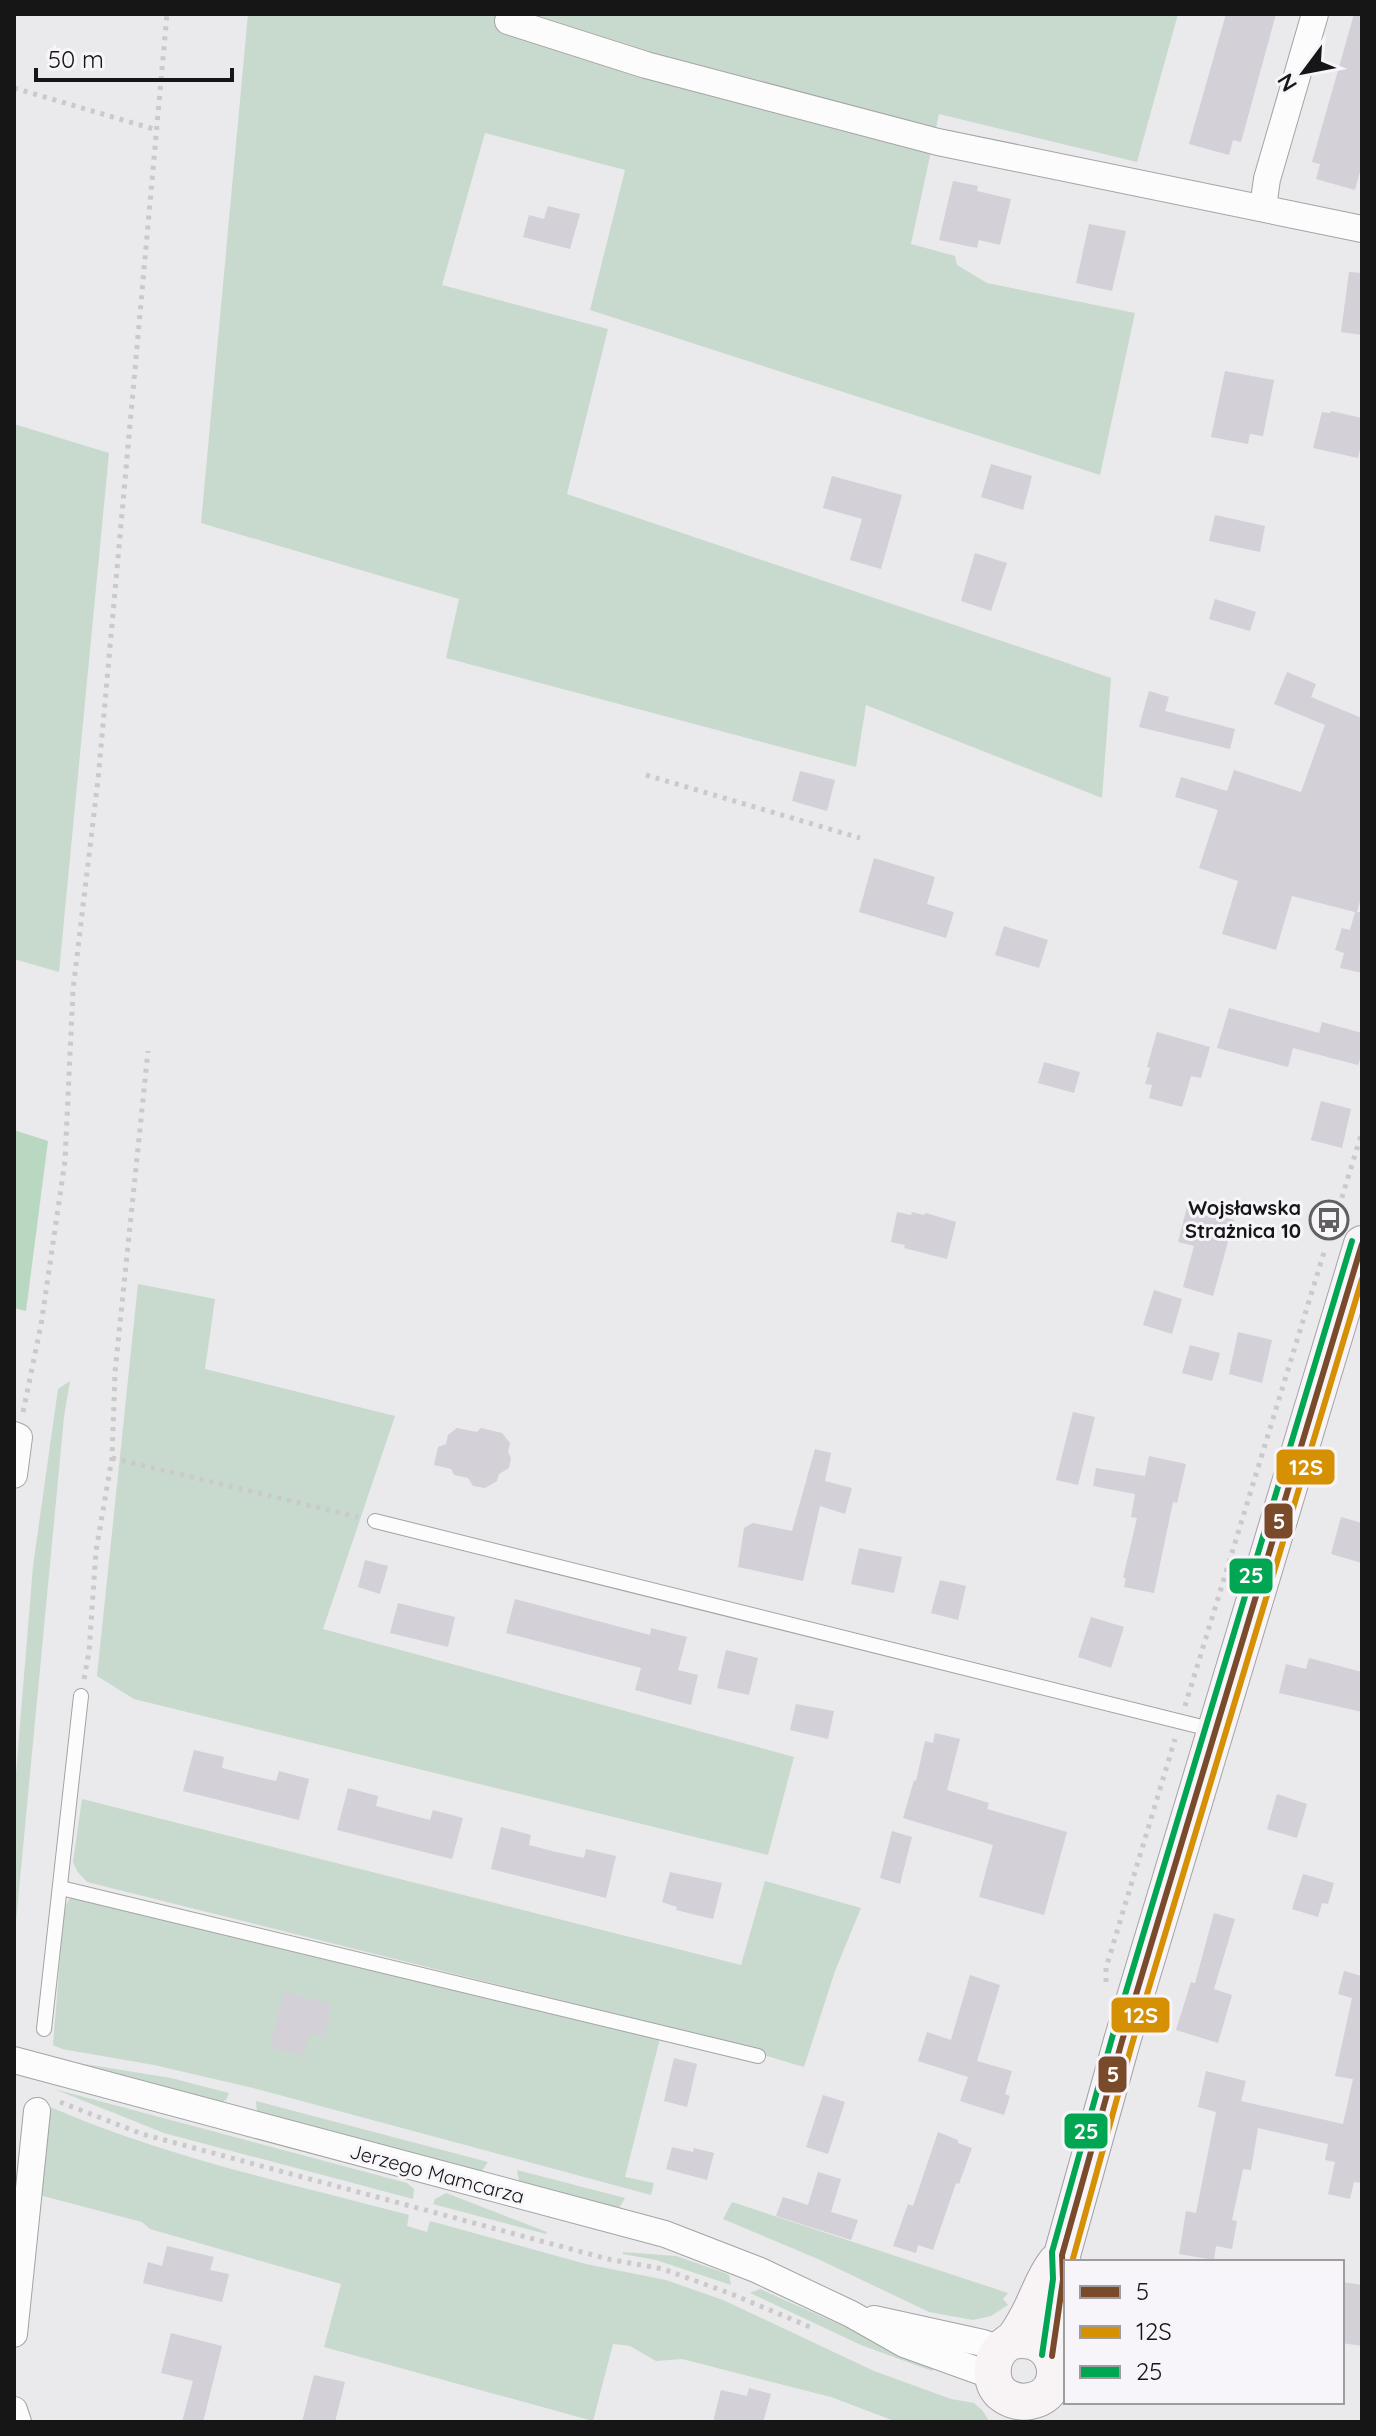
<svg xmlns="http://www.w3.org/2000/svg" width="1376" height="2436" viewBox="0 0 1376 2436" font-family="Quicksand,sans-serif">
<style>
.green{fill:#c8dacd}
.forest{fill:#b9d8c2}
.building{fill:#d3d0d8}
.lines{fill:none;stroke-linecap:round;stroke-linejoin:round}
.lane-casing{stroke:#a4a3a5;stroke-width:16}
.street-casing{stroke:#a4a3a5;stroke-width:28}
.secondary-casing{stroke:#a4a3a5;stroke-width:38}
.path{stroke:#cacacb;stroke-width:5;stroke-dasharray:4 6;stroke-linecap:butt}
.lane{stroke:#fcfcfc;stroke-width:14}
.street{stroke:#fcfcfc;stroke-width:26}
.secondary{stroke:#f8f4f5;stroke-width:36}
.bus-1-casing{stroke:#f7f5fa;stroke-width:12}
.bus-2-casing{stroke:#f7f5fa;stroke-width:12}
.bus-3-casing{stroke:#f7f5fa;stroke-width:12}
.bus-1{stroke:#7a4b2a;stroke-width:6}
.bus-2{stroke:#d59003;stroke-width:6}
.bus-3{stroke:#00a651;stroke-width:6}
.labels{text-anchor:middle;stroke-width:6;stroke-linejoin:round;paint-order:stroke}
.poi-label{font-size:20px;font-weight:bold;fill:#161617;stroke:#f7f5fa;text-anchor:end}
.street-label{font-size:20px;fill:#161617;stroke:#f7f5fa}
.line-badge{stroke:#f7f5fa;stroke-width:3}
.badge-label{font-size:22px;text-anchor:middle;font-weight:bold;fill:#fff}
</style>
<rect width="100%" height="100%" fill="#eae9eb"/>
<g class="green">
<path d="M 248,14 L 1178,14 L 1137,162 L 939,114 L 911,244 L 955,256 L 957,265 L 987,283 L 1135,313 L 1100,475 L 590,310 L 625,170 L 485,133 L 442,285 L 608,329 L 567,494 L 1111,678 L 1102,798 L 866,705 L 856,767 L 446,658 L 459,599 L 201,523 Z"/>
<path d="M 14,424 L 109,453 L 59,972 L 14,959 Z"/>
<path d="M 138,1284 L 215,1299 L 205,1369 L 395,1416 L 323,1629 L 794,1757 L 768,1855 L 134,1699 L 97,1676 Z"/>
<path d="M 70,1381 L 64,1417 L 14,1942 L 14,1798 L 33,1566 L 58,1389 Z"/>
<path d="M 82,1799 L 741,1965 L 765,1881 L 861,1908 L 835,1971 L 804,2067 L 679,2030 L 87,1882 L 77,1871 L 73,1862 Z"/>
<path d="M 72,1894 L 660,2038 L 625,2177 L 654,2183 L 651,2195 L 253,2088 L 154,2065 L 62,2049 L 53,2045 L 64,1909 Z"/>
<path d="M 53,2059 L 171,2078 L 229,2093 L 226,2100 L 217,2104 Z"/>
<path d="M 54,2089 L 407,2183 L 414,2189 L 413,2199 L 164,2133 Z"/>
<path d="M 256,2101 L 488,2162 L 481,2172 L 257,2112 Z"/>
<path d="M 48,2106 C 164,2157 288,2183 409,2215 L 407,2226 L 427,2232 L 430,2221 L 586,2264 L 666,2280 L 723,2300 L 874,2371 L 951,2399 L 974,2403 L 982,2410 L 990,2422 L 897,2422 L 831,2397 L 682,2359 L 656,2361 L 630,2346 L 613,2344 L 593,2421 L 324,2347 L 341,2284 L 150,2229 L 142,2222 L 43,2196 L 38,2191 Z"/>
<path d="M 517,2170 L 625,2198 L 618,2210 L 524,2185 L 519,2181 Z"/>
<path d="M 446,2193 L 547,2232 L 546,2234 L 433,2204 L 435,2199 Z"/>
<path d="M 732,2202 L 1008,2293 L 1003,2299 L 1008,2305 L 991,2316 L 973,2320 L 929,2312 L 818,2259 L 723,2219 Z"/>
<path d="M 623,2252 L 676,2256 L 725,2273 L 729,2275 L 731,2285 L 656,2260 L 623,2254 Z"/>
<path d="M 760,2289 L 934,2366 L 932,2371 L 861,2345 L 750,2293 Z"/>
</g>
<path class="forest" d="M 14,1130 L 48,1141 L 26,1311 L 14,1308 Z"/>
<g class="building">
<path d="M 1226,14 L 1276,14 L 1241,142 L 1233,140 L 1229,155 L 1189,144 Z"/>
<path d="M 1354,14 L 1362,14 L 1362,164 L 1355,190 L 1316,179 L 1320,164 L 1312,162 Z"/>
<path d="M 953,181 L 978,186 L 977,191 L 1011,199 L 1000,245 L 979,240 L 977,248 L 939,240 Z"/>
<path d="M 548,206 L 580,214 L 570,249 L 523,237 L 529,215 L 544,219 Z"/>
<path d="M 1089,224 L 1126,231 L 1112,291 L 1076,283 Z"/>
<path d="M 1349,272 L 1362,273 L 1362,335 L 1341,332 Z"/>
<path d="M 1225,371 L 1274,380 L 1263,436 L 1250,434 L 1248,444 L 1211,437 Z"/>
<path d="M 1331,411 L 1362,418 L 1362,440 L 1358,458 L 1313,448 L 1322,412 L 1330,413 Z"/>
<path d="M 991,464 L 1032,476 L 1023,510 L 981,497 Z"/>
<path d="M 832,476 L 902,495 L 881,569 L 850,560 L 862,519 L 823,508 Z"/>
<path d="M 1215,515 L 1265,526 L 1260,552 L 1209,541 Z"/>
<path d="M 975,553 L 1007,563 L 991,611 L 961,601 Z"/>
<path d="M 1215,599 L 1256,612 L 1250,631 L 1209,619 Z"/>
<path d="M 1287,672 L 1316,684 L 1311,697 L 1362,718 L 1362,894 L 1357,912 L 1362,912 L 1362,973 L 1340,968 L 1344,953 L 1335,950 L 1342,928 L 1350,930 L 1355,912 L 1292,896 L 1276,950 L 1222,934 L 1238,881 L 1199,868 L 1218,810 L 1175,797 L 1181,777 L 1227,791 L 1234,770 L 1301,792 L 1325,725 L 1274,704 Z"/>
<path d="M 1149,691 L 1169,697 L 1165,711 L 1235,729 L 1230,749 L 1139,727 Z"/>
<path d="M 800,771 L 835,780 L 827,811 L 792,801 Z"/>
<path d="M 874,858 L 935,877 L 927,904 L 954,912 L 946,938 L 859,912 Z"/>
<path d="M 1004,926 L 1048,940 L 1039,968 L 995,955 Z"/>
<path d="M 1229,1008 L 1319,1033 L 1322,1022 L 1362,1033 L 1362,1053 L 1358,1065 L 1293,1048 L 1288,1067 L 1217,1048 Z"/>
<path d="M 1157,1032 L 1210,1047 L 1201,1078 L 1191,1076 L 1182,1107 L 1149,1098 L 1152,1085 L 1145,1084 L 1150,1068 L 1147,1067 Z"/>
<path d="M 1044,1062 L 1080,1072 L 1074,1093 L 1038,1083 Z"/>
<path d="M 1321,1101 L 1351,1109 L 1342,1148 L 1311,1140 Z"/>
<path d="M 1187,1207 L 1234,1220 L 1213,1296 L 1183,1287 L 1194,1246 L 1178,1242 Z"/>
<path d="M 897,1212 L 911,1215 L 912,1212 L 924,1215 L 926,1213 L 956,1222 L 947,1259 L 904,1248 L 905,1245 L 891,1242 Z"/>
<path d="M 1154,1290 L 1182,1299 L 1172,1334 L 1143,1325 Z"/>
<path d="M 1238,1332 L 1272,1340 L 1262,1383 L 1229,1374 Z"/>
<path d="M 1190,1345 L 1220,1353 L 1212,1381 L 1182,1373 Z"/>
<path d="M 1073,1412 L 1095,1417 L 1078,1485 L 1056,1480 Z"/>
<path d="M 457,1428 L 477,1432 L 481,1428 L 502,1433 L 510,1443 L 508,1452 L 511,1458 L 509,1468 L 499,1474 L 497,1481 L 485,1488 L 473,1486 L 468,1478 L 454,1475 L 451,1469 L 434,1465 L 438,1447 L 446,1444 L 448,1435 Z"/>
<path d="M 815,1449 L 831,1453 L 825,1481 L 852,1488 L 845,1514 L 820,1506 L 803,1581 L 738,1567 L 744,1528 L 753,1523 L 792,1531 Z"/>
<path d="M 1149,1456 L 1186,1464 L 1177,1503 L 1173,1502 L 1154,1593 L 1124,1587 L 1126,1578 L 1123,1578 L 1137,1518 L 1131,1517 L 1135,1494 L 1093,1486 L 1096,1468 L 1145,1476 Z"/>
<path d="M 1341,1517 L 1362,1523 L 1362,1563 L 1331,1554 Z"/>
<path d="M 859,1548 L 902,1557 L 894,1593 L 851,1584 Z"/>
<path d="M 365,1560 L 388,1566 L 380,1594 L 358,1587 Z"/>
<path d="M 940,1580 L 966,1586 L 958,1620 L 931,1613 Z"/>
<path d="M 515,1599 L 650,1635 L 651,1628 L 687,1637 L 678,1670 L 698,1675 L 691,1705 L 635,1690 L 641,1668 L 506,1633 Z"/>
<path d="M 398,1603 L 455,1617 L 448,1647 L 390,1633 Z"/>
<path d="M 1091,1617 L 1124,1627 L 1111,1668 L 1078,1657 Z"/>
<path d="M 726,1650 L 758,1658 L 749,1695 L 717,1688 Z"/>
<path d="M 1309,1658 L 1362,1672 L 1362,1712 L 1279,1693 L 1286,1664 L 1306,1669 Z"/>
<path d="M 796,1704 L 834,1711 L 828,1739 L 790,1730 Z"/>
<path d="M 935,1733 L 960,1739 L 947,1790 L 989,1803 L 987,1809 L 1067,1832 L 1044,1915 L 979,1897 L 993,1845 L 903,1818 L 914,1780 L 916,1781 L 925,1741 L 933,1743 Z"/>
<path d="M 194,1750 L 224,1757 L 222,1768 L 249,1775 L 276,1781 L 279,1771 L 309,1779 L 299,1820 L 183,1791 Z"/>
<path d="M 348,1788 L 378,1796 L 376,1806 L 430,1820 L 433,1810 L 463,1818 L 452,1859 L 337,1830 Z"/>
<path d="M 1277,1794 L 1307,1804 L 1297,1838 L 1267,1829 Z"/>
<path d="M 501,1827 L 531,1835 L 529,1845 L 556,1852 L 584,1858 L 586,1849 L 616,1856 L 606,1898 L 491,1869 Z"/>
<path d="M 892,1831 L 912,1837 L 900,1884 L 880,1878 Z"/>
<path d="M 670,1872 L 722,1883 L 713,1919 L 676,1910 L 677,1907 L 662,1902 Z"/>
<path d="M 1303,1874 L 1334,1883 L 1328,1904 L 1322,1903 L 1318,1917 L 1292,1909 Z"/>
<path d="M 1214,1913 L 1235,1919 L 1214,1989 L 1232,1995 L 1218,2043 L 1176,2030 L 1191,1982 L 1195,1983 Z"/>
<path d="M 1344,1971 L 1362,1976 L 1362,2183 L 1354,2182 L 1350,2199 L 1328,2194 L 1335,2162 L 1325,2160 L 1328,2144 L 1258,2128 L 1251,2170 L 1243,2169 L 1232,2220 L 1237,2221 L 1232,2249 L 1216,2246 L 1214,2260 L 1179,2254 L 1186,2211 L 1196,2213 L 1216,2112 L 1198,2107 L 1206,2071 L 1246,2081 L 1241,2101 L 1343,2124 L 1353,2079 L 1335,2076 L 1352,1998 L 1338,1994 Z"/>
<path d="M 970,1975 L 1000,1985 L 977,2061 L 1012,2071 L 1005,2094 L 1010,2096 L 1004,2115 L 960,2101 L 968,2077 L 918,2061 L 927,2032 L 951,2040 Z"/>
<path d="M 284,1992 L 332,2004 L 324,2037 L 309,2034 L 304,2056 L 270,2048 Z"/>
<path d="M 674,2058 L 697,2064 L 687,2107 L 664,2101 Z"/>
<path d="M 823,2095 L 845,2102 L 828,2154 L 806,2147 Z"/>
<path d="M 938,2132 L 958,2140 L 958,2143 L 972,2148 L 959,2184 L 956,2183 L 933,2250 L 918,2245 L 916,2253 L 893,2246 L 908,2204 L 913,2206 Z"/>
<path d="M 672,2147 L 693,2152 L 694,2148 L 714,2153 L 707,2180 L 666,2169 Z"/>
<path d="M 818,2172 L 841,2179 L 831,2212 L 858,2220 L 851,2240 L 776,2216 L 783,2197 L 808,2205 Z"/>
<path d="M 167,2246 L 214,2257 L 210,2270 L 229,2274 L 222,2302 L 143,2283 L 148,2262 L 162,2266 Z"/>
<path d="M 1342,2282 L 1362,2285 L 1362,2346 L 1342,2343 Z"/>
<path d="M 171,2333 L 222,2346 L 203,2422 L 182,2422 L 193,2381 L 161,2373 Z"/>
<path d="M 314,2375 L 345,2382 L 335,2422 L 302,2422 Z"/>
<path d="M 749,2388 L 771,2394 L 763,2422 L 713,2422 L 721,2390 L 747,2396 Z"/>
</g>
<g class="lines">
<defs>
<g id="lane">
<path d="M 375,1521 L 1214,1730"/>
<path d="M 61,1888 L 758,2056"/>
<path d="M 44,2029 L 81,1696"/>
</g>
<g id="street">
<path d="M 508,21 L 646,65 L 938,142 L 1362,229"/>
<path d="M 1263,207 L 1267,179 L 1315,14"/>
<path d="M 14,1435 L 19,1437 L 14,1475"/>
<path d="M 14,2060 L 665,2234 L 758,2270 L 851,2314 L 904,2344 L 993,2376"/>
<path d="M 874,2319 L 983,2343 L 1001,2349"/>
<path d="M 14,2334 L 37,2111"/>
<path d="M 14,2410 L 18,2422"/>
</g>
<g id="secondary">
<path d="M 1013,2341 C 1059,2331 1071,2394 1030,2401 C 1020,2403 1009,2400 1001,2393 C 990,2382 990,2361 1001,2349 C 1005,2344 1011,2342 1015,2337 C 1020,2331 1024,2323 1028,2316 C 1038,2298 1043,2278 1056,2262"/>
<path d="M 1052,2356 L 1063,2280 L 1062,2255 L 1122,2041 L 1362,1244"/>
</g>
</defs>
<use href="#lane" class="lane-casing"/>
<use href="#street" class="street-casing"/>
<use href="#secondary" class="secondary-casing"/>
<g class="path">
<path d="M 14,88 L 157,130"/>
<path d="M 646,775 L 860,838"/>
<path d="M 1330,1236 L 1362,1132"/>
<path d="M 23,1412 L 41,1325 L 65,1161 L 73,990 L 98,780 L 167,14"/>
<path d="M 112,1458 L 358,1517"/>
<path d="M 84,1679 L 89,1652 L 96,1551 L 112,1458 L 115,1372 L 148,1051"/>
<path d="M 1185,1706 L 1325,1249"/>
<path d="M 1106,1982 L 1106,1968 L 1175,1739"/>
<path d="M 60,2102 L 142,2134 L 608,2259 L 663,2269 L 729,2293 L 815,2329"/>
</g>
<use href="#lane" class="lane"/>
<use href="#street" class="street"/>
<use href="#secondary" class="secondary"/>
<defs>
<path id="bus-1" d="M 1052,2356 L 1063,2280 L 1062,2255 L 1122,2041 L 1362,1244"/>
<path id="bus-2" d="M 1072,2262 L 1132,2044 L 1362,1279"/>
<path id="bus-3" d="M 1042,2355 L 1053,2279 L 1052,2252 L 1112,2038 L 1352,1241"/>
</defs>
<use href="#bus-1" class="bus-1-casing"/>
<use href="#bus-2" class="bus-2-casing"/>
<use href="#bus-3" class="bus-3-casing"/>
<use href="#bus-1" class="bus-1"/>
<use href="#bus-2" class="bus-2"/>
<use href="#bus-3" class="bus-3"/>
</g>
<defs>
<symbol id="bus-ring" viewBox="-11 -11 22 22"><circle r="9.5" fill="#f7f5fa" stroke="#606061" stroke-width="1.5"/><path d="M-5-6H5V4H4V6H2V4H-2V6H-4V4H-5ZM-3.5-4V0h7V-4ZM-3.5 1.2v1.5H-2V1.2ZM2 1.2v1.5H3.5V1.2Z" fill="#606061"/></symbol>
</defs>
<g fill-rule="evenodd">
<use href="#bus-ring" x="1307" y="1198" width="44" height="44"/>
</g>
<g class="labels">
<g class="poi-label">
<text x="1301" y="1215">Wojsławska<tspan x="1301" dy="23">Strażnica 10</tspan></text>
</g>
<g class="street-label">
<text transform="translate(437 2174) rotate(15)" y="7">Jerzego Mamcarza</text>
</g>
</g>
<g class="line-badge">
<rect x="1275" y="1448" width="61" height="38" rx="8" fill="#d59003"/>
<rect x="1263" y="1502" width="31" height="38" rx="8" fill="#7a4b2a"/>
<rect x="1228" y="1557" width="46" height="38" rx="8" fill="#00a651"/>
<rect x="1110" y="1996" width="61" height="38" rx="8" fill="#d59003"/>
<rect x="1097" y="2055" width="31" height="39" rx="8" fill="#7a4b2a"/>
<rect x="1063" y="2112" width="46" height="38" rx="8" fill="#00a651"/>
</g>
<g class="badge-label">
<text x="1306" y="1475">12S</text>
<text x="1279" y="1529">5</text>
<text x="1251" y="1583">25</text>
<text x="1141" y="2023">12S</text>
<text x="1113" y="2082">5</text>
<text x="1086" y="2139">25</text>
</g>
<rect width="1376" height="2436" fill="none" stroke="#161617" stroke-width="32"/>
<rect x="1064" y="2260" width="280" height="144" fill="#f7f5fa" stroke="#9d9c9f" stroke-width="2"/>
<rect x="1080" y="2286" width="40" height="12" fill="#7a4b2a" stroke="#9d9c9f" stroke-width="2"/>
<text x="1136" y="2300" font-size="24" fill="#161617">5</text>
<rect x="1080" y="2326" width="40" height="12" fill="#d59003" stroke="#9d9c9f" stroke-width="2"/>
<text x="1136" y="2340" font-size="24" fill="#161617">12S</text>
<rect x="1080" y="2366" width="40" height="12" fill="#00a651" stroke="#9d9c9f" stroke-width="2"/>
<text x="1136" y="2380" font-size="24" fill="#161617">25</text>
<g transform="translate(1304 72) rotate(238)" stroke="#f7f5fa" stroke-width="6" paint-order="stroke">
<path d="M0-6L14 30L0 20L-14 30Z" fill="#161617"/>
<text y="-12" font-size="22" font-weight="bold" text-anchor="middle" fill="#161617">N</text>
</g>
<path d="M36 68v12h196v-12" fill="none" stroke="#161617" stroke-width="4"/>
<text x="48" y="68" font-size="24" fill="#161617" stroke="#f7f5fa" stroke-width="6" paint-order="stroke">50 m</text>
</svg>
